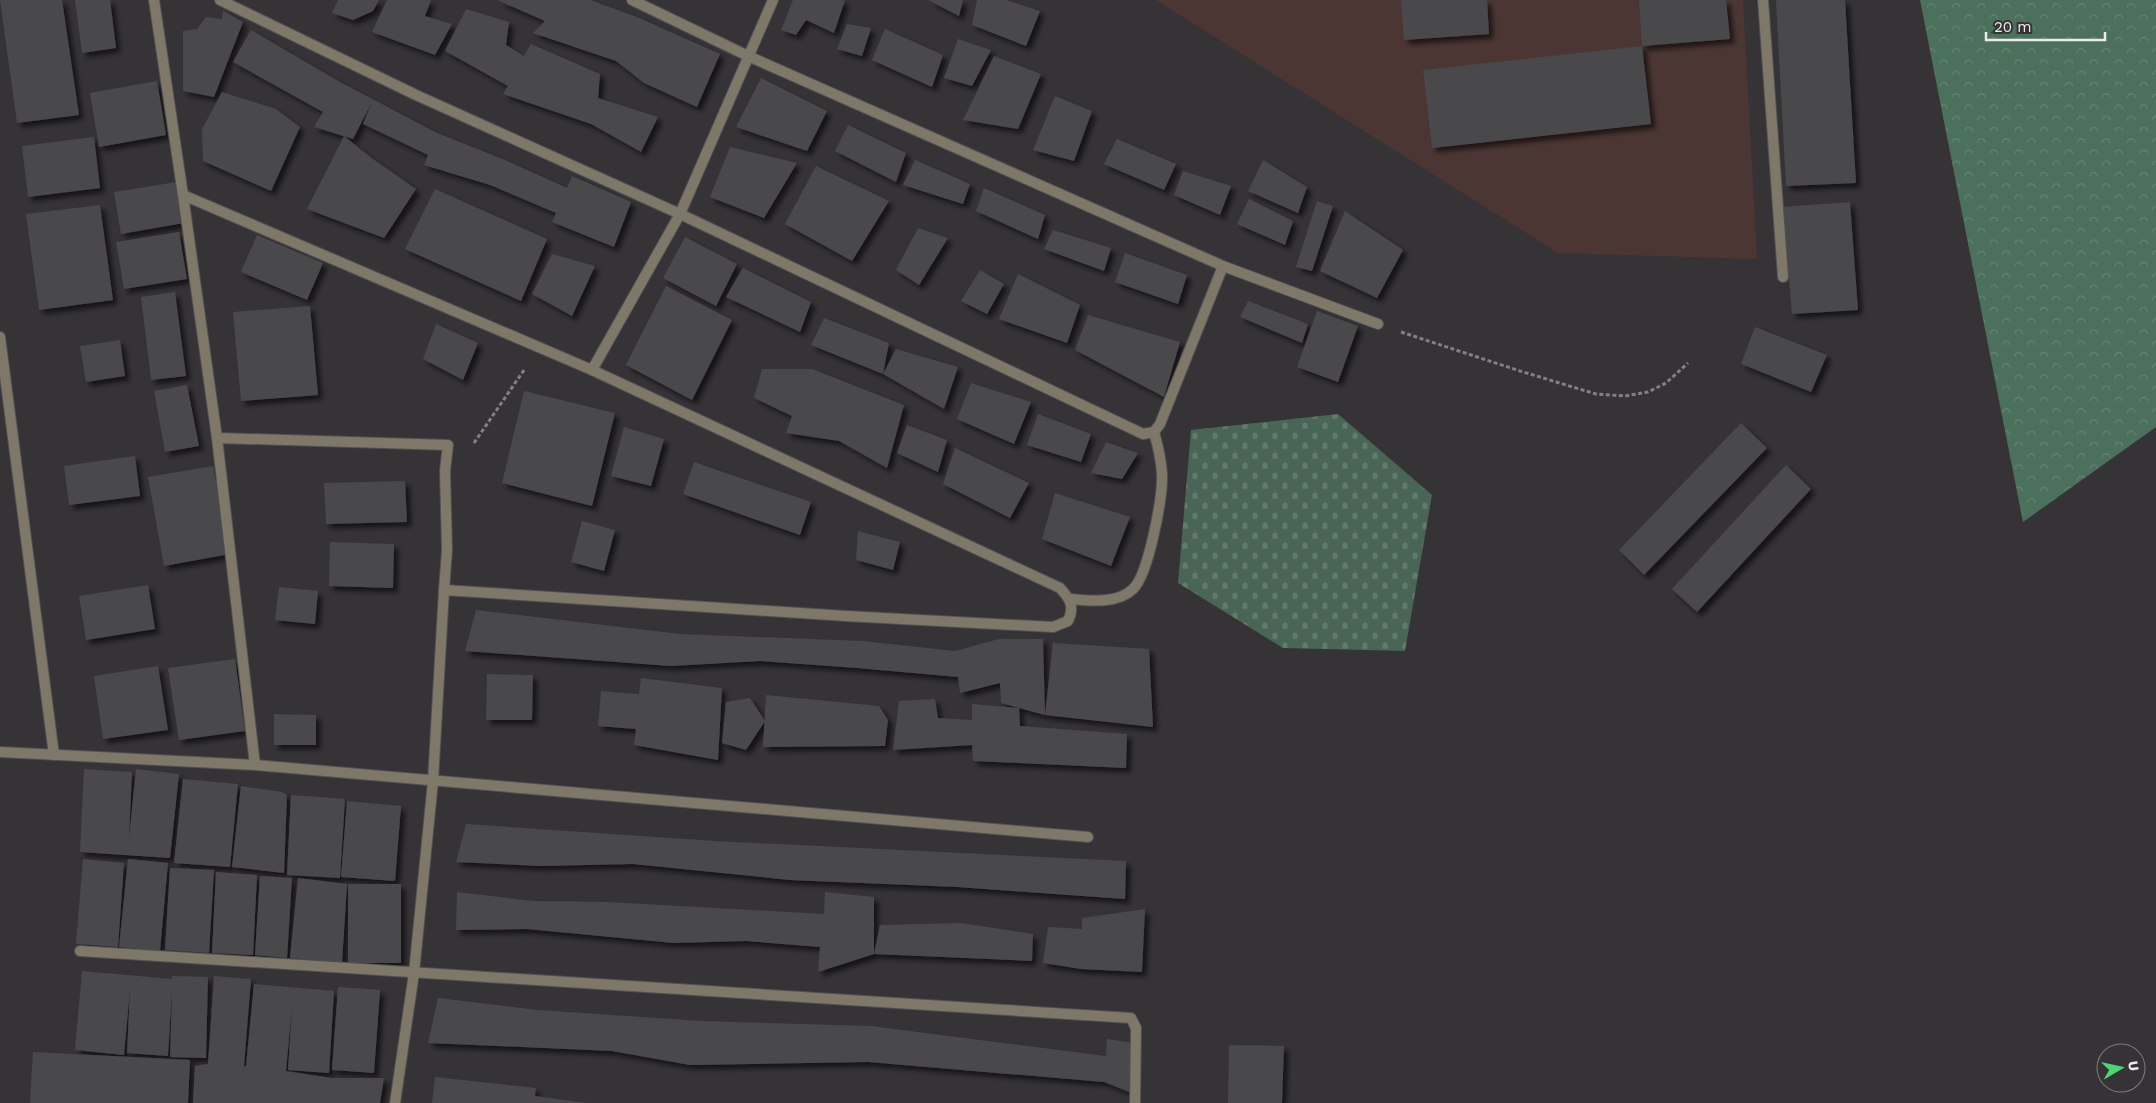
<svg xmlns="http://www.w3.org/2000/svg" width="2156" height="1103" viewBox="0 0 2156 1103" font-family="'Work Sans',sans-serif">
<style>
.education{fill:#4b3633}
.forest{fill:url(#forest-crowns)}
.cemetery{fill:url(#cemetery-stones)}
.building{fill:#49484c;filter:url(#shadow)}
.lines{fill:none;stroke-linecap:round;stroke-linejoin:round}
.minor-casing{stroke:#535053;stroke-width:12}
.path{stroke:#828082;stroke-width:3;stroke-dasharray:4 2.5;stroke-linecap:butt}
.minor{stroke:#7e7869;stroke-width:10}
</style>
<defs>
<pattern id="forest-crowns" width="20" height="18" patternUnits="userSpaceOnUse" patternTransform="scale(1.25)"><rect width="20" height="18" fill="#4b705c"/><path d="M2 6a3 3 0 1 1 6 0M12 15a3 3 0 1 1 6 0" fill="none" stroke="#658574"/></pattern>
<pattern id="cemetery-stones" width="16" height="16" patternUnits="userSpaceOnUse" patternTransform="scale(1.25)"><rect width="16" height="16" fill="#486555"/><path d="M2 7V4a2 2 0 0 1 4 0v3zM10 15v-3a2 2 0 0 1 4 0v3z" fill="#637b6e"/></pattern>
<filter id="shadow"><feDropShadow dx="4.5" dy="4.5" stdDeviation="2.5" flood-color="#0009"/></filter>
</defs>
<rect width="100%" height="100%" fill="#363336"/>
<path class="education" d="M 1156,0 L 1743,0 L 1757,259 L 1558,253 Z"/>
<path class="forest" d="M 1920,0 L 2156,0 L 2156,427 L 2023,522 Z"/>
<path class="cemetery" d="M 1338,414 L 1432,495 L 1405,651 L 1283,648 L 1178,583 L 1191,430 Z"/>
<g class="building">
<path d="M 0,0 L 62,0 L 79,115 L 17,123 Z"/>
<path d="M 75,0 L 110,0 L 116,48 L 82,53 Z"/>
<path d="M 338,0 L 379,0 L 373,11 L 353,20 L 332,13 Z"/>
<path d="M 387,0 L 431,0 L 425,16 L 452,24 L 435,55 L 372,32 Z"/>
<path d="M 497,0 L 590,0 L 637,17 L 720,54 L 697,107 L 644,83 L 616,61 L 533,33 L 545,21 Z"/>
<path d="M 793,0 L 845,0 L 834,33 L 806,20 L 796,35 L 781,30 Z"/>
<path d="M 928,0 L 963,0 L 959,16 Z"/>
<path d="M 977,0 L 1006,0 L 1040,11 L 1026,46 L 972,25 Z"/>
<path d="M 1401,0 L 1487,0 L 1489,34 L 1404,40 Z"/>
<path d="M 1639,0 L 1726,0 L 1730,39 L 1642,46 Z"/>
<path d="M 1776,0 L 1845,0 L 1856,183 L 1786,186 Z"/>
<path d="M 466,9 L 509,22 L 506,45 L 524,56 L 531,44 L 600,74 L 598,98 L 658,117 L 641,152 L 591,124 L 503,94 L 508,86 L 445,51 Z"/>
<path d="M 223,11 L 243,22 L 214,97 L 183,91 L 183,31 L 197,29 L 206,17 L 222,19 Z"/>
<path d="M 847,24 L 871,28 L 862,56 L 837,49 Z"/>
<path d="M 885,29 L 943,55 L 932,87 L 872,60 Z"/>
<path d="M 251,30 L 340,82 L 437,133 L 505,160 L 567,188 L 572,176 L 631,202 L 614,247 L 552,222 L 556,213 L 490,185 L 424,165 L 428,155 L 363,124 L 371,104 L 353,139 L 314,127 L 323,112 L 233,62 Z"/>
<path d="M 958,39 L 991,50 L 972,86 L 944,78 Z"/>
<path d="M 1642,46 L 1651,124 L 1432,148 L 1423,70 Z"/>
<path d="M 994,56 L 1041,74 L 1018,129 L 963,120 Z"/>
<path d="M 761,78 L 827,111 L 807,151 L 736,127 Z"/>
<path d="M 157,81 L 166,135 L 99,147 L 90,93 Z"/>
<path d="M 222,92 L 276,109 L 300,127 L 271,191 L 203,161 L 202,129 Z"/>
<path d="M 1055,96 L 1092,111 L 1074,161 L 1033,150 Z"/>
<path d="M 848,125 L 906,153 L 896,182 L 835,151 Z"/>
<path d="M 344,136 L 373,159 L 416,189 L 384,238 L 307,209 Z"/>
<path d="M 94,137 L 100,188 L 28,197 L 22,146 Z"/>
<path d="M 1117,139 L 1176,164 L 1164,190 L 1104,164 Z"/>
<path d="M 730,147 L 797,163 L 764,218 L 710,197 Z"/>
<path d="M 915,160 L 970,184 L 963,204 L 903,185 Z"/>
<path d="M 1263,160 L 1307,187 L 1298,213 L 1248,191 Z"/>
<path d="M 816,166 L 889,201 L 852,261 L 785,224 Z"/>
<path d="M 1183,171 L 1231,186 L 1220,215 L 1174,195 Z"/>
<path d="M 177,182 L 184,223 L 121,234 L 114,192 Z"/>
<path d="M 984,188 L 1045,215 L 1038,239 L 976,211 Z"/>
<path d="M 435,189 L 547,239 L 521,301 L 405,249 Z"/>
<path d="M 1249,199 L 1293,221 L 1285,245 L 1237,224 Z"/>
<path d="M 1317,201 L 1333,206 L 1312,271 L 1296,267 Z"/>
<path d="M 1850,202 L 1858,310 L 1792,314 L 1783,207 Z"/>
<path d="M 100,205 L 113,300 L 39,310 L 26,214 Z"/>
<path d="M 1345,211 L 1403,250 L 1377,298 L 1320,271 Z"/>
<path d="M 918,228 L 948,238 L 919,285 L 896,270 Z"/>
<path d="M 1053,230 L 1111,248 L 1104,271 L 1044,249 Z"/>
<path d="M 179,232 L 187,279 L 124,289 L 116,242 Z"/>
<path d="M 257,235 L 323,263 L 307,300 L 241,272 Z"/>
<path d="M 685,237 L 737,264 L 716,306 L 663,278 Z"/>
<path d="M 1125,253 L 1187,275 L 1178,304 L 1115,282 Z"/>
<path d="M 552,254 L 595,266 L 572,316 L 532,294 Z"/>
<path d="M 743,268 L 811,302 L 800,332 L 726,297 Z"/>
<path d="M 980,270 L 1004,284 L 987,314 L 961,301 Z"/>
<path d="M 1018,274 L 1080,305 L 1067,343 L 999,319 Z"/>
<path d="M 666,286 L 732,320 L 692,400 L 626,365 Z"/>
<path d="M 175,292 L 186,376 L 151,380 L 141,297 Z"/>
<path d="M 1248,301 L 1308,324 L 1302,343 L 1240,317 Z"/>
<path d="M 310,306 L 318,395 L 241,401 L 233,312 Z"/>
<path d="M 1317,311 L 1358,326 L 1338,382 L 1297,367 Z"/>
<path d="M 1088,315 L 1180,342 L 1164,397 L 1075,350 Z"/>
<path d="M 824,318 L 889,343 L 883,374 L 896,349 L 958,367 L 944,409 L 883,374 L 811,345 Z"/>
<path d="M 436,324 L 478,343 L 463,380 L 423,359 Z"/>
<path d="M 1755,327 L 1827,355 L 1811,392 L 1741,364 Z"/>
<path d="M 120,340 L 125,376 L 86,382 L 80,346 Z"/>
<path d="M 762,369 L 812,369 L 904,405 L 887,468 L 839,441 L 786,433 L 792,416 L 754,398 Z"/>
<path d="M 971,383 L 1031,402 L 1014,444 L 957,419 Z"/>
<path d="M 187,385 L 199,446 L 165,452 L 154,391 Z"/>
<path d="M 524,391 L 615,413 L 592,506 L 502,483 Z"/>
<path d="M 1038,414 L 1091,434 L 1081,462 L 1027,445 Z"/>
<path d="M 1741,423 L 1767,448 L 1644,575 L 1619,550 Z"/>
<path d="M 907,425 L 947,440 L 938,472 L 897,453 Z"/>
<path d="M 624,427 L 664,439 L 651,486 L 611,476 Z"/>
<path d="M 1106,442 L 1138,453 L 1122,479 L 1091,473 Z"/>
<path d="M 955,448 L 1029,483 L 1010,518 L 943,484 Z"/>
<path d="M 135,456 L 140,496 L 69,505 L 64,466 Z"/>
<path d="M 694,462 L 811,502 L 800,535 L 683,494 Z"/>
<path d="M 1786,465 L 1811,489 L 1697,612 L 1672,589 Z"/>
<path d="M 213,466 L 230,554 L 164,566 L 148,477 Z"/>
<path d="M 405,481 L 407,522 L 326,524 L 324,483 Z"/>
<path d="M 1055,493 L 1130,517 L 1111,566 L 1042,539 Z"/>
<path d="M 582,521 L 615,530 L 604,571 L 571,562 Z"/>
<path d="M 858,531 L 900,542 L 893,570 L 856,560 Z"/>
<path d="M 330,542 L 394,544 L 393,588 L 329,586 Z"/>
<path d="M 148,585 L 155,629 L 86,640 L 79,596 Z"/>
<path d="M 279,587 L 318,591 L 315,624 L 275,620 Z"/>
<path d="M 476,610 L 680,634 L 863,641 L 955,651 L 999,639 L 1043,639 L 1045,715 L 1019,708 L 1020,726 L 1127,734 L 1126,768 L 973,761 L 972,745 L 893,750 L 899,701 L 935,699 L 938,718 L 972,720 L 972,704 L 1019,708 L 1001,703 L 1000,683 L 960,693 L 958,677 L 857,668 L 760,661 L 671,666 L 465,651 Z"/>
<path d="M 1053,643 L 1149,649 L 1153,727 L 1045,715 Z"/>
<path d="M 235,659 L 245,731 L 179,740 L 168,668 Z"/>
<path d="M 158,666 L 168,730 L 103,739 L 94,676 Z"/>
<path d="M 487,674 L 533,675 L 532,720 L 486,720 Z"/>
<path d="M 641,678 L 722,688 L 718,760 L 634,745 L 636,729 L 598,726 L 601,691 L 639,694 Z"/>
<path d="M 766,695 L 879,706 L 888,720 L 885,746 L 763,747 Z"/>
<path d="M 750,698 L 765,721 L 746,750 L 722,743 L 726,702 Z"/>
<path d="M 274,714 L 316,715 L 316,745 L 274,745 Z"/>
<path d="M 84,769 L 132,772 L 129,838 L 136,769 L 179,774 L 170,858 L 80,852 Z"/>
<path d="M 183,779 L 238,784 L 230,867 L 174,863 Z"/>
<path d="M 241,786 L 282,792 L 287,795 L 284,873 L 232,867 Z"/>
<path d="M 291,795 L 345,799 L 340,878 L 287,875 Z"/>
<path d="M 347,801 L 401,806 L 395,881 L 341,877 Z"/>
<path d="M 466,824 L 715,841 L 1126,861 L 1125,899 L 957,887 L 790,880 L 633,864 L 540,866 L 456,862 Z"/>
<path d="M 83,859 L 124,863 L 118,947 L 76,944 Z"/>
<path d="M 128,859 L 168,863 L 160,951 L 119,947 Z"/>
<path d="M 170,868 L 214,870 L 209,953 L 165,950 Z"/>
<path d="M 216,872 L 257,875 L 253,955 L 212,953 Z"/>
<path d="M 260,876 L 292,878 L 287,958 L 255,955 Z"/>
<path d="M 298,878 L 347,884 L 342,963 L 290,958 Z"/>
<rect x="348" y="884" width="53" height="79"/>
<path d="M 457,892 L 533,901 L 607,902 L 824,914 L 825,892 L 874,897 L 874,954 L 818,972 L 820,947 L 746,941 L 674,943 L 527,929 L 456,930 Z"/>
<path d="M 1145,909 L 1142,972 L 1081,969 L 1043,963 L 1048,927 L 1082,929 L 1082,918 Z"/>
<path d="M 961,923 L 1033,934 L 1032,961 L 874,954 L 880,925 Z"/>
<path d="M 82,971 L 172,979 L 172,976 L 208,977 L 206,1058 L 170,1057 L 172,989 L 168,1056 L 127,1053 L 130,990 L 124,1055 L 75,1050 Z"/>
<path d="M 214,976 L 251,979 L 244,1066 L 246,1066 L 254,984 L 334,991 L 329,1073 L 288,1070 L 292,1007 L 286,1071 L 331,1078 L 384,1078 L 380,1103 L 193,1103 L 195,1066 L 208,1064 Z"/>
<path d="M 338,987 L 380,990 L 374,1073 L 332,1070 Z"/>
<path d="M 438,998 L 538,1010 L 701,1021 L 871,1026 L 1106,1056 L 1107,1039 L 1133,1043 L 1129,1092 L 1104,1082 L 868,1062 L 690,1065 L 612,1051 L 428,1043 Z"/>
<path d="M 1229,1045 L 1284,1046 L 1282,1103 L 1228,1103 Z"/>
<path d="M 33,1052 L 190,1060 L 188,1103 L 30,1103 Z"/>
<path d="M 435,1077 L 536,1088 L 535,1096 L 587,1103 L 432,1103 Z"/>
</g>
<g class="lines">
<defs>
<g id="minor">
<path d="M 154,0 L 183,195"/>
<path d="M 220,0 L 416,95 L 680,214 L 592,370 L 183,195 L 217,438 L 255,765 L 1088,837"/>
<path d="M 632,0 L 748,56 L 1223,266 L 1160,424 L 1154,432 L 1143,434 L 680,214 L 773,0"/>
<path d="M 1763,0 L 1783,277"/>
<path d="M 1223,266 L 1378,324"/>
<path d="M 0,337 L 54,755"/>
<path d="M 217,438 L 448,445 L 445,471 L 447,550 L 444,590"/>
<path d="M 1070,599 C 1090,601 1118,604 1133,589 C 1149,574 1163,495 1162,474 C 1161,459 1158,446 1154,432"/>
<path d="M 0,752 L 255,765"/>
<path d="M 80,951 L 1131,1018 L 1136,1028 L 1135,1103"/>
<path d="M 395,1103 L 414,973 L 433,781 L 444,590 L 846,616 L 1053,627 L 1068,621 C 1075,606 1070,599 1060,588 L 592,370"/>
</g>
</defs>
<use href="#minor" class="minor-casing"/>
<g class="path">
<path d="M 1401,332 L 1520,371 L 1596,394 L 1625,396 L 1648,392 L 1666,383 L 1688,363"/>
<path d="M 474,443 L 524,370"/>
</g>
<use href="#minor" class="minor"/>
</g>
<g transform="translate(2121 1068) rotate(81)"><circle r="24" fill="#363336" stroke="#7f7c7f"/>
<path d="M0-4L9 19L0 12L-9 19Z" fill="#4dd676"/>
<text y="-8" font-size="14" font-weight="bold" text-anchor="middle" fill="#eceaec">U</text>
</g>
<path d="M1986 32v8h119v-8" fill="none" stroke="#eceaec" stroke-width="2.5"/>
<text x="1994" y="32" font-size="15" fill="#eceaec" stroke="#363336" stroke-width="4" paint-order="stroke">20 m</text>
</svg>
